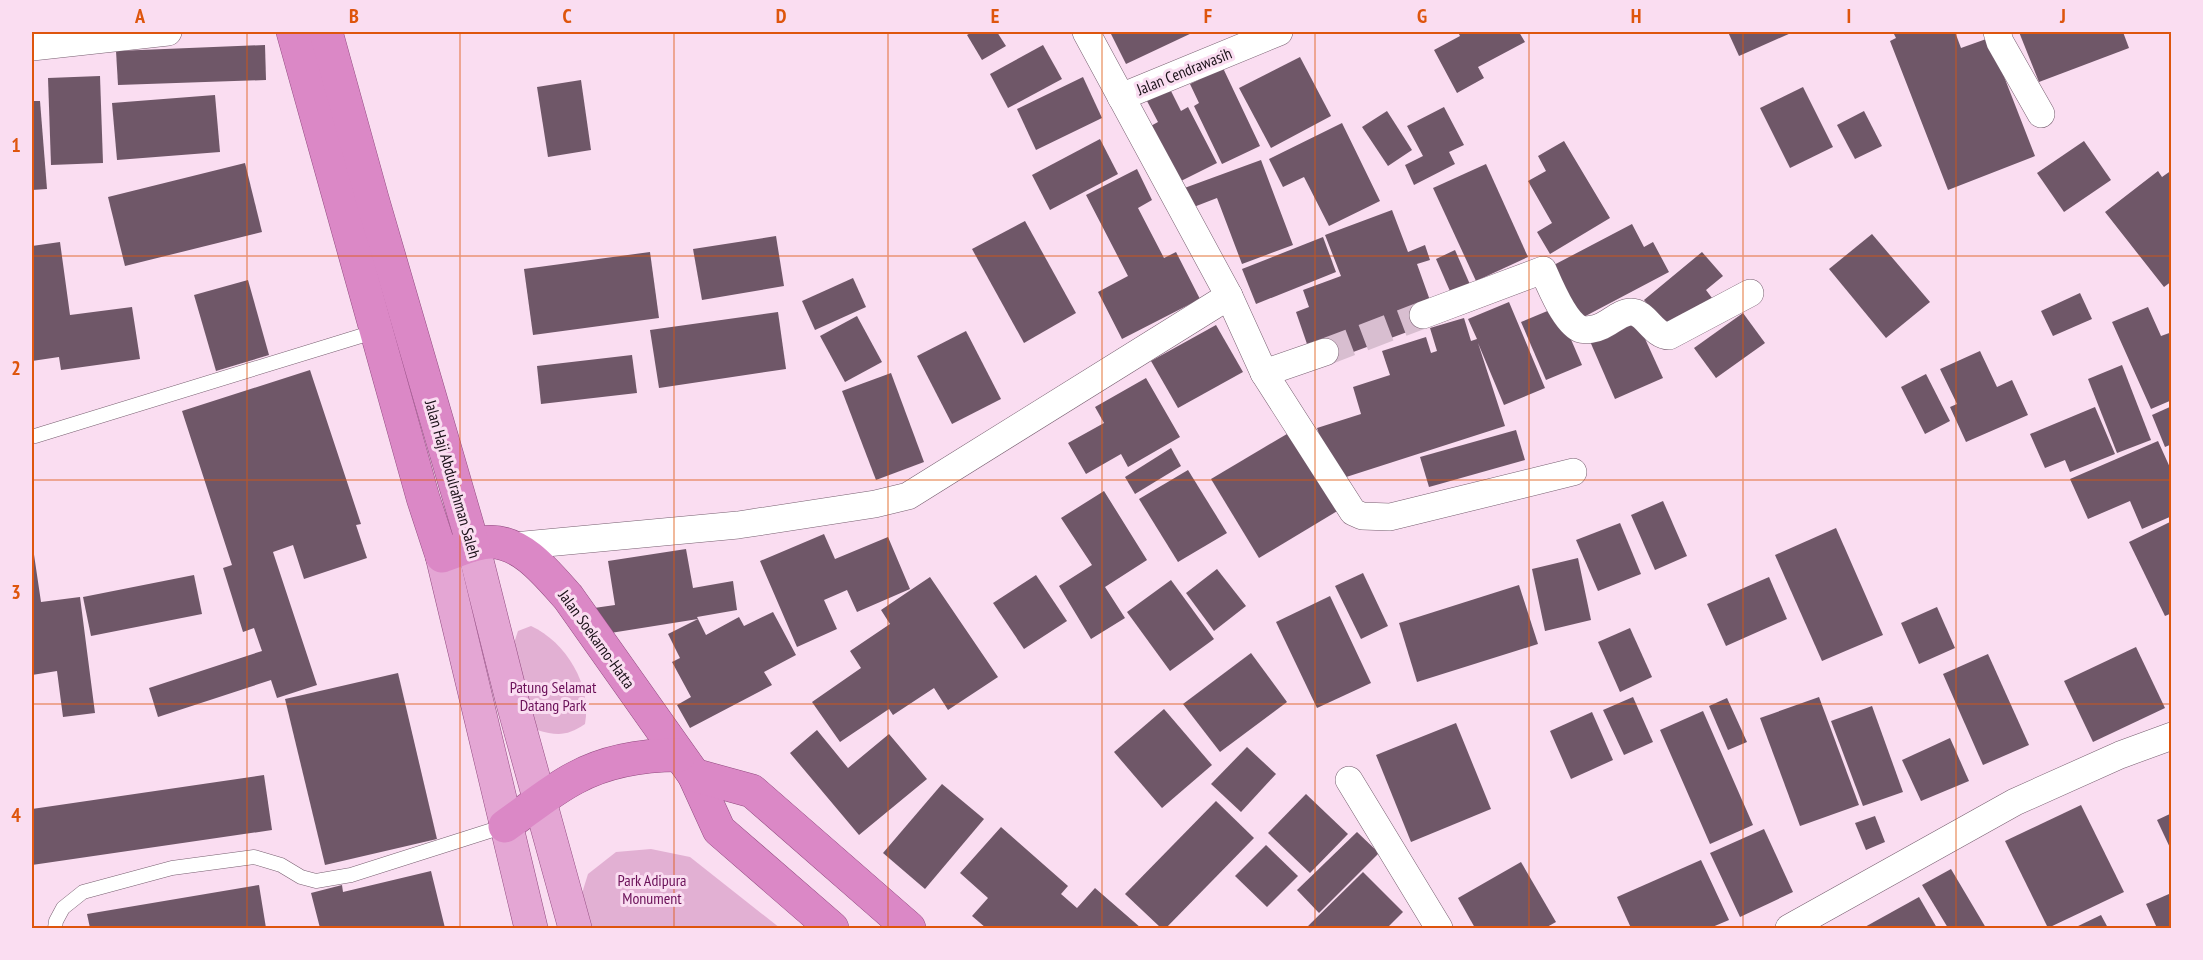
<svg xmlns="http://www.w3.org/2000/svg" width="2203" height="960" viewBox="0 0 2203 960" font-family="'PT Sans Narrow',sans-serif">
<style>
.green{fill:#e2b0d3}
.building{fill:#6f5768}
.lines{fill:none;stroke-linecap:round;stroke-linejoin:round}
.minor-tunnel{stroke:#d8bed0;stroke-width:27;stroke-dasharray:27 14;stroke-linecap:butt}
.service-casing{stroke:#775f70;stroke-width:15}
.minor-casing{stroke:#775f70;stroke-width:28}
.primary-casing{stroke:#924c80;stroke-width:34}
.trunk-casing{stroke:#924c80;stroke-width:34}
.service{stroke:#fff;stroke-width:14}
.minor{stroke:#fff;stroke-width:27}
.primary{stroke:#e4a6d4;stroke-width:33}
.trunk{stroke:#db88c6;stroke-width:33}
.grid{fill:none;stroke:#de550d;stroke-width:1.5;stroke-opacity:0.55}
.labels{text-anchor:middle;stroke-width:6;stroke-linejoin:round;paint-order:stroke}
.street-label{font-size:16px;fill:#1a1118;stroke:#faddf1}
.park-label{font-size:16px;fill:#6a1058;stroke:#faddf1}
.neatline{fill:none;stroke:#de550d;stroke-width:2}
.grid-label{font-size:20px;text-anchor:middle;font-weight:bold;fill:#de550d}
</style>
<rect width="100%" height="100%" fill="#faddf1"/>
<g class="green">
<path d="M 531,626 C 566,642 592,685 585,724 C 567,736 558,736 537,730 L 513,646 L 518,631 Z"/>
<path d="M 651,849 L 690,857 L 780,928 L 584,928 L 579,903 L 588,874 L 616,852 Z"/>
</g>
<g class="building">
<path d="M 972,32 L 997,32 L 1006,46 L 982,60 L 967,35 Z"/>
<path d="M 1110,32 L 1194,32 L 1126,64 Z"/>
<path d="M 1458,32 L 1519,32 L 1525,42 L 1478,67 L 1484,78 L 1457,93 L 1434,50 L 1460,36 Z"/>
<path d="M 1728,32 L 1790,32 L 1791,33 L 1739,56 Z"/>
<path d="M 1893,32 L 1955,32 L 1961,48 L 1989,38 L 2035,156 L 1948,190 L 1890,41 L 1896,38 Z"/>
<path d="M 2019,32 L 2123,32 L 2129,48 L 2039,82 Z"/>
<path d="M 265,45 L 266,80 L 118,85 L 116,51 Z"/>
<path d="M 1043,45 L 1062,79 L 1008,108 L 990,74 Z"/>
<path d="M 1300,57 L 1331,116 L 1271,148 L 1239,88 Z"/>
<path d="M 1223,68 L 1260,146 L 1222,164 L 1194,106 L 1199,103 L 1190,84 Z"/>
<path d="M 100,76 L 103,163 L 51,165 L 48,78 Z"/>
<path d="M 1083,77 L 1102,118 L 1036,150 L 1017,109 Z"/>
<path d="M 581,80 L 591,150 L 548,157 L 537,87 Z"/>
<path d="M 1803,87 L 1833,147 L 1790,168 L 1760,108 Z"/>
<path d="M 1170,89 L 1181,111 L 1188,107 L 1217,163 L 1175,184 L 1147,128 L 1158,122 L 1147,101 Z"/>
<path d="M 215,95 L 220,152 L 117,160 L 112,103 Z"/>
<path d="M 32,101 L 40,101 L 47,189 L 32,190 Z"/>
<path d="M 1444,107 L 1464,145 L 1449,152 L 1455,164 L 1414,185 L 1405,165 L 1423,156 L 1407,126 Z"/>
<path d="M 1387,111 L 1412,150 L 1388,166 L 1362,127 Z"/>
<path d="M 1864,111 L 1882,146 L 1855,159 L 1837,125 Z"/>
<path d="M 1342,123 L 1380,201 L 1329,226 L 1304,177 L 1283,187 L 1269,159 Z"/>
<path d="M 1100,139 L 1118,174 L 1050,210 L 1032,175 Z"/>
<path d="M 1564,141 L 1610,218 L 1550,254 L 1537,232 L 1552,223 L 1528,181 L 1546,171 L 1538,156 Z"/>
<path d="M 2084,141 L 2111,180 L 2064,212 L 2037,173 Z"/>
<path d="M 1261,160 L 1293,245 L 1242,264 L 1217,198 L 1186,210 L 1179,190 Z"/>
<path d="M 245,163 L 262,232 L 125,266 L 108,197 Z"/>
<path d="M 1486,164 L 1528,257 L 1476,281 L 1433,188 Z"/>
<path d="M 1137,169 L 1152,200 L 1138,208 L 1164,258 L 1176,252 L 1200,299 L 1122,339 L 1098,292 L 1128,276 L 1086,195 Z"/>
<path d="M 2172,170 L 2172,281 L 2164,287 L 2105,212 L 2158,171 L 2162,177 Z"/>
<path d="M 1392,210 L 1408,252 L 1425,245 L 1430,260 L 1417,264 L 1432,306 L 1426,325 L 1329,361 L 1321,339 L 1307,344 L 1296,312 L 1309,307 L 1303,290 L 1341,276 L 1325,235 Z"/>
<path d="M 1025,221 L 1076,313 L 1024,343 L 972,249 Z"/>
<path d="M 1632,224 L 1644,247 L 1653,242 L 1669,272 L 1578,320 L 1550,267 Z"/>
<path d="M 1872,234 L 1930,302 L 1886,338 L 1829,269 Z"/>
<path d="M 776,236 L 784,286 L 702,300 L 693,249 Z"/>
<path d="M 1323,237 L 1336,272 L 1256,304 L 1242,269 Z"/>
<path d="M 60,242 L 70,315 L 132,307 L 140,359 L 61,370 L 59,357 L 32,361 L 32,246 Z"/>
<path d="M 1455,250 L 1472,289 L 1453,298 L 1436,259 Z"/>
<path d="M 650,252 L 659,318 L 533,335 L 524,269 Z"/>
<path d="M 1702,252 L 1723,276 L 1706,290 L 1712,298 L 1671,332 L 1644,300 Z"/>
<path d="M 853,278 L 866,307 L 815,330 L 802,301 Z"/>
<path d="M 248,280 L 269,355 L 216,371 L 194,295 Z"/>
<path d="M 2080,293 L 2092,319 L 2053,336 L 2041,311 Z"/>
<path d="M 1509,302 L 1545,388 L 1504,405 L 1478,343 L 1505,426 L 1340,479 L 1331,469 L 1317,428 L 1361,414 L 1353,387 L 1390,375 L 1382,351 L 1426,337 L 1431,353 L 1437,351 L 1430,328 L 1464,318 L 1471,341 L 1477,339 L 1468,319 Z"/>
<path d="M 1557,307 L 1582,365 L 1546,380 L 1521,322 Z"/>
<path d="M 2148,307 L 2161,336 L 2172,332 L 2172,400 L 2151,409 L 2112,322 Z"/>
<path d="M 778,312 L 786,369 L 659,388 L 650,330 Z"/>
<path d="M 1743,313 L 1765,343 L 1716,378 L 1694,348 Z"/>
<path d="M 857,316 L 882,362 L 845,382 L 820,336 Z"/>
<path d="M 1636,319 L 1663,378 L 1615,399 L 1589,339 Z"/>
<path d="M 1216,325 L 1243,372 L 1178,408 L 1151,361 Z"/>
<path d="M 966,331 L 1001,399 L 952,424 L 917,356 Z"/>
<path d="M 1980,351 L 1997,387 L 2012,380 L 2028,415 L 1966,442 L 1950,407 L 1957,404 L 1940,369 Z"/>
<path d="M 632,355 L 637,393 L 541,404 L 537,366 Z"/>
<path d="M 2122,365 L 2151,440 L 2117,453 L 2088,379 Z"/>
<path d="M 310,370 L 361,524 L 356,525 L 367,558 L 304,579 L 293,545 L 273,552 L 317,685 L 277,698 L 271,680 L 158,717 L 149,688 L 262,651 L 254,628 L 243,632 L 223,568 L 232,565 L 182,411 Z"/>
<path d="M 891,373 L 924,462 L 876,480 L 842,391 Z"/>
<path d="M 1926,374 L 1950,421 L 1925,434 L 1901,387 Z"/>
<path d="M 1146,378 L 1180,437 L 1128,467 L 1121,454 L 1086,474 L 1068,443 L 1104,423 L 1095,407 Z"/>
<path d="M 2172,406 L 2172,444 L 2165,447 L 2152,415 Z"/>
<path d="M 2095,407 L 2115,454 L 2070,472 L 2065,460 L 2045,468 L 2030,434 Z"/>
<path d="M 1516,430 L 1525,460 L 1429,487 L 1420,457 Z"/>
<path d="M 1292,431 L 1339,510 L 1259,558 L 1211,479 Z"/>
<path d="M 2158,441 L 2172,472 L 2172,516 L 2142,529 L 2130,501 L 2088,519 L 2070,479 Z"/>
<path d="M 1171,448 L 1181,466 L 1135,494 L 1125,477 Z"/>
<path d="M 1188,470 L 1227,533 L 1178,562 L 1139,499 Z"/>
<path d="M 1104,491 L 1147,560 L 1105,587 L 1125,618 L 1091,639 L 1059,586 L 1092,565 L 1061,518 Z"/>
<path d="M 1663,501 L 1687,556 L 1655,570 L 1631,515 Z"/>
<path d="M 2172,521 L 2172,613 L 2165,616 L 2129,542 Z"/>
<path d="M 1620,523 L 1641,574 L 1598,591 L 1576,540 Z"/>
<path d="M 1836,528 L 1883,635 L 1822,661 L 1775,555 Z"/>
<path d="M 824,534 L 835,559 L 888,537 L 910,589 L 857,612 L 847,590 L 824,600 L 837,629 L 797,647 L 760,561 Z"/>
<path d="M 32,541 L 41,602 L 80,597 L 95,713 L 63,717 L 57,671 L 32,675 Z"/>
<path d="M 686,549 L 693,588 L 733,581 L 737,610 L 697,617 L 698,619 L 598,635 L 594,608 L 615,605 L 608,561 Z"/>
<path d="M 1578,558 L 1591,620 L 1545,631 L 1532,569 Z"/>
<path d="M 1217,569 L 1246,606 L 1214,631 L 1186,593 Z"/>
<path d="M 1363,573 L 1388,626 L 1361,639 L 1335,586 Z"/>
<path d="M 194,575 L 202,614 L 91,636 L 83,597 Z"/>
<path d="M 1036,575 L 1067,621 L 1024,649 L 993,603 Z"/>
<path d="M 930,577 L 998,677 L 948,710 L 934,688 L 893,715 L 889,709 L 840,742 L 812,702 L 861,668 L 850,651 L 890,624 L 881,610 Z"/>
<path d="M 1769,577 L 1787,619 L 1726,646 L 1707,604 Z"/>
<path d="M 1171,580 L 1214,639 L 1170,671 L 1127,612 Z"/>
<path d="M 1519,585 L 1538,644 L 1417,682 L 1399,623 Z"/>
<path d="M 1330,596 L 1371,683 L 1317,708 L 1276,622 Z"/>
<path d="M 1937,607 L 1955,648 L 1919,664 L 1901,623 Z"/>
<path d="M 773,612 L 796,655 L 764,672 L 772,685 L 690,728 L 677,705 L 691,697 L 672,662 L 680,658 L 668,634 L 698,619 L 706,635 L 739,617 L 744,626 Z"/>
<path d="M 1630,628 L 1652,677 L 1620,692 L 1598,642 Z"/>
<path d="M 2136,647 L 2165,708 L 2093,742 L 2064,681 Z"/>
<path d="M 1251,653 L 1287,702 L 1220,752 L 1183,704 Z"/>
<path d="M 1988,654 L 2029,745 L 1983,765 L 1943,674 Z"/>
<path d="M 398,673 L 437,839 L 325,865 L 285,699 Z"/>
<path d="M 1633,697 L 1653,742 L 1624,755 L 1603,710 Z"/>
<path d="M 1819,697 L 1859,805 L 1800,826 L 1760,718 Z"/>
<path d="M 1727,698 L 1747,742 L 1728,750 L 1709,706 Z"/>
<path d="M 1872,706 L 1903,792 L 1863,806 L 1831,721 Z"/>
<path d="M 1164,709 L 1212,765 L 1162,808 L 1114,752 Z"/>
<path d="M 1703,711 L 1753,825 L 1710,844 L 1660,730 Z"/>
<path d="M 1592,712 L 1613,760 L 1571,779 L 1550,731 Z"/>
<path d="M 1456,723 L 1491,809 L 1411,842 L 1376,755 Z"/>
<path d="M 817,730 L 848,768 L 889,734 L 927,779 L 859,835 L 790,753 Z"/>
<path d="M 1950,738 L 1969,781 L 1921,801 L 1902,760 Z"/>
<path d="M 1247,747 L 1276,774 L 1241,812 L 1211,784 Z"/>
<path d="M 264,775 L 272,830 L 32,865 L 32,809 Z"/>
<path d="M 942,784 L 984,819 L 925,889 L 883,853 Z"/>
<path d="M 1306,794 L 1348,834 L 1310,873 L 1268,833 Z"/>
<path d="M 1216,801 L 1254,838 L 1166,928 L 1161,928 L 1125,894 Z"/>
<path d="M 2081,805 L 2124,892 L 2048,928 L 2005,841 Z"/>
<path d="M 2172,813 L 2172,852 L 2157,820 Z"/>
<path d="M 1875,816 L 1885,842 L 1866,850 L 1855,823 Z"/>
<path d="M 1001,827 L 1068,886 L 1061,894 L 1077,908 L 1095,888 L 1141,928 L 986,928 L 972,916 L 988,898 L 960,873 Z"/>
<path d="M 1764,829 L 1793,892 L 1740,917 L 1710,853 Z"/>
<path d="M 1357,832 L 1379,853 L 1319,913 L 1297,890 Z"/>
<path d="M 1266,845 L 1298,876 L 1267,907 L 1235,876 Z"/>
<path d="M 1701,860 L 1729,920 L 1710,928 L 1631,928 L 1617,897 Z"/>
<path d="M 1521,862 L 1556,922 L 1545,928 L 1475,928 L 1458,898 Z"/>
<path d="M 1951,869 L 1986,928 L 1948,928 L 1922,885 Z"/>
<path d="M 431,871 L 445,928 L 320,928 L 311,893 L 342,885 L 343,892 Z"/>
<path d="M 1363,872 L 1403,912 L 1387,928 L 1306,928 Z"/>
<path d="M 259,885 L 266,928 L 90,928 L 87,914 Z"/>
<path d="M 2169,894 L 2172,901 L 2172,928 L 2157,928 L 2146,904 Z"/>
<path d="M 1919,897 L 1937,928 L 1863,928 Z"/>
<path d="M 2101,915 L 2108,928 L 2074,928 Z"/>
</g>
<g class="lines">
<path class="minor-tunnel" d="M 1325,352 L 1423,315"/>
<defs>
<g id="service">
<path d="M 35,436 L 377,331"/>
<path d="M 55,928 L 56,921 L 63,908 L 83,892 L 172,868 L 254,857 L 281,865 L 301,877 L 316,881 L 351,875 L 505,826"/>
</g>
<g id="minor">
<path d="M 1086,32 L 1229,296 L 1264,373 L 1325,352"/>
<path d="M 1997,32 L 2000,42 L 2041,114"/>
<path d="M 32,47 L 168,32"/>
<path d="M 1121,97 L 1279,32"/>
<path d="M 1423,315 L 1543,270 C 1550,286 1564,321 1580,329 C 1585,331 1596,329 1602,326 C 1611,322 1621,312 1631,312 C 1646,312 1653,336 1669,336 L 1750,293"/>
<path d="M 1264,373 L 1353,512 L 1362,516 L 1390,517 L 1573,472"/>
<path d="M 514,546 L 738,525 L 875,504 L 908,496 L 1229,296"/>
<path d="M 1349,780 L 1439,928"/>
<path d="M 1789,928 L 2015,802 L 2120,755 L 2172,736"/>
</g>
<g id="primary">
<path d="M 473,545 L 512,700 L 575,928"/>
<path d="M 442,556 L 531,928"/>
</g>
<g id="trunk">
<path d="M 293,32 L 423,498 L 442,556 C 457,551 475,542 491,542 C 523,542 548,575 568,597 L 694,775 L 719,830 L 832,928"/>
<path d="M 326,32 L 372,198 L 473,545"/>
<path d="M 694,775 L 752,791 L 909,928"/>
<path d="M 505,826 C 528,810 550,791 575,778 C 606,761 644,755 679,755"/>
</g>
</defs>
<use href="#service" class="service-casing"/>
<use href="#minor" class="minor-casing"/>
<use href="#primary" class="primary-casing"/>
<use href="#trunk" class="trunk-casing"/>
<use href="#service" class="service"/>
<use href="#minor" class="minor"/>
<use href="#primary" class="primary"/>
<use href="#trunk" class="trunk"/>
</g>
<path class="grid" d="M 247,32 L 247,928M 460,32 L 460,928M 674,32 L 674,928M 888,32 L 888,928M 1102,32 L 1102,928M 1315,32 L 1315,928M 1529,32 L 1529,928M 1743,32 L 1743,928M 1956,32 L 1956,928M 32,256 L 2172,256M 32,480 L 2172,480M 32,704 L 2172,704"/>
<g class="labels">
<g class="street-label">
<text transform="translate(1184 71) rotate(-22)" y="6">Jalan Cendrawasih</text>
<text transform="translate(453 479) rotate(74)" y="6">Jalan Haji Abdulrahman Saleh</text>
<text transform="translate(597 639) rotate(54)" y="6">Jalan Soekarno-Hatta</text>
</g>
<g class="park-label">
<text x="553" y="693">Patung Selamat<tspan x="553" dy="18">Datang Park</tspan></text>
<text x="652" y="886">Park Adipura<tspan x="652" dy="18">Monument</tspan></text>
</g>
</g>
<rect width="2203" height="960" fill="none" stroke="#faddf1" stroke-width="66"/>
<rect x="33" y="33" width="2137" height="894" class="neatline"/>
<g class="grid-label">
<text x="140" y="23">A</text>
<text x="354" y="23">B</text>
<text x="567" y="23">C</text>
<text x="781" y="23">D</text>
<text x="995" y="23">E</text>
<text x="1208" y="23">F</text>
<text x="1422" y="23">G</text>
<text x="1636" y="23">H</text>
<text x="1849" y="23">I</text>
<text x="2063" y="23">J</text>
<text x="16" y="152">1</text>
<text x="16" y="375">2</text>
<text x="16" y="599">3</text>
<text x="16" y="822">4</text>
</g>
</svg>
